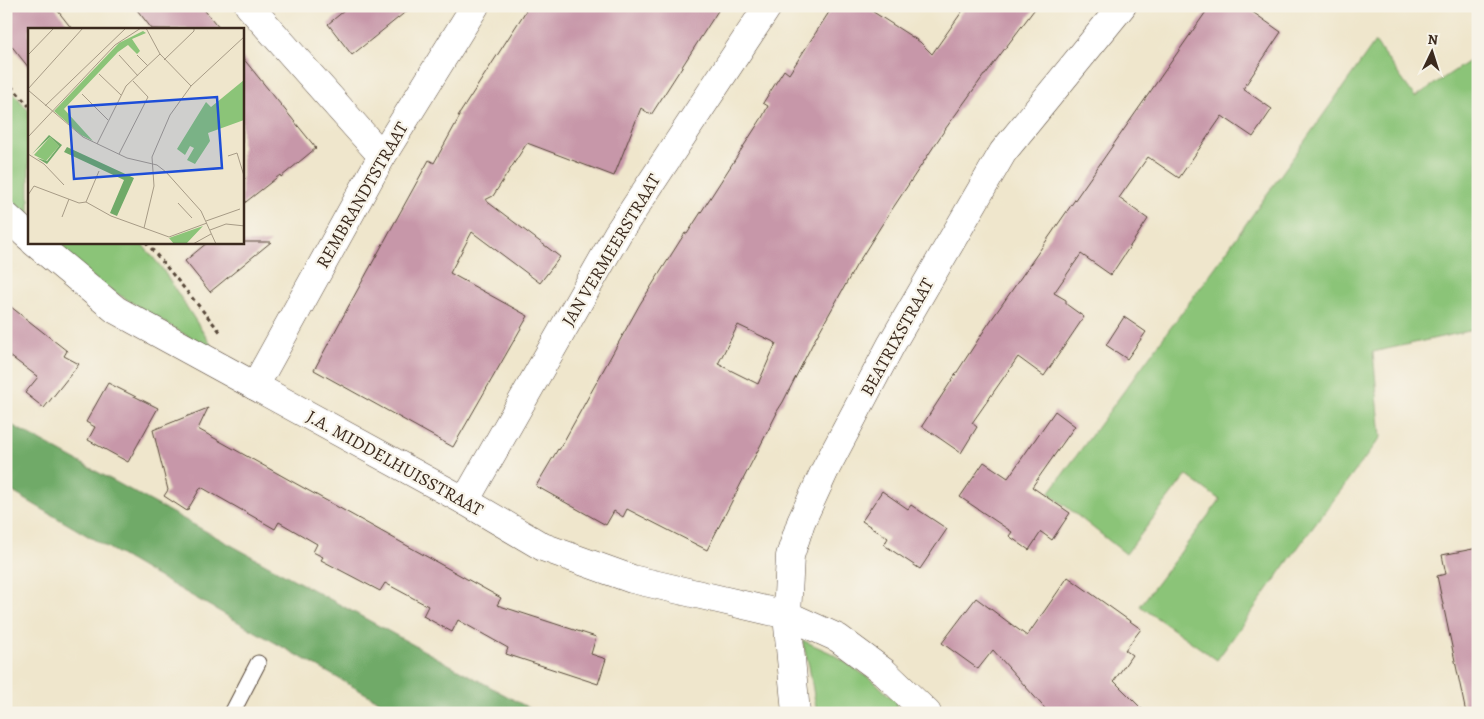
<svg xmlns="http://www.w3.org/2000/svg" width="1484" height="719" viewBox="0 0 1484 719" font-family="Alegreya,serif">
<style>
.green{fill:#8bc478;stroke:#63774b}
.forest{fill:#70aa68;stroke:#566a43}
.building{fill:#c797a9;fill-rule:evenodd}
.lines{fill:none;stroke-linecap:round;stroke-linejoin:round}
.lane-casing{stroke:#564638;stroke-width:17}
.street-casing{stroke:#564638;stroke-width:29}
.path{stroke:#564638;stroke-width:3;stroke-dasharray:4 4;stroke-linecap:butt}
.lane{stroke:#fff;stroke-width:15}
.street{stroke:#fff;stroke-width:28}
.labels{text-anchor:middle;stroke-width:4.5;stroke-linejoin:round;paint-order:stroke}
.street-label{font-size:18px;fill:#3b2a1e;stroke:#f7f3e8}
.inset-road{fill:none;stroke:#a79b86;stroke-width:1}
.view{fill:#1d4ed8;fill-opacity:0.15;stroke:#1d4ed8;stroke-width:2.5}
.inset-edge{fill:none;stroke:#3b2a1e;stroke-width:2.5}
</style>
<rect width="100%" height="100%" fill="#f7f3e8"/>
<filter id="ink" filterUnits="userSpaceOnUse"><feTurbulence type="fractalNoise" baseFrequency=".02" numOctaves="2"/><feDisplacementMap in="SourceGraphic" scale="10" xChannelSelector="R" yChannelSelector="G"/><feConvolveMatrix kernelMatrix="1 2 1 2 8 2 1 2 1" color-interpolation-filters="sRGB"/></filter>
<filter id="wash" filterUnits="userSpaceOnUse"><feTurbulence type="fractalNoise" baseFrequency=".0096" numOctaves="4" result="noise"/><feDisplacementMap in="SourceGraphic" scale="20" xChannelSelector="R" yChannelSelector="G"/><feGaussianBlur stdDeviation="1.12" result="paint"/><feColorMatrix in="noise" values="0 0 0 0 0 0 0 0 0 0 0 0 0 0 0 0 0 1.4 0 .05"/><feComposite in="paint" operator="in"/></filter>
<g filter="url(#wash)">
<rect width="100%" height="100%" fill="#efe6cc"/>
<g class="green">
<path d="M 1375,42 L 1415,97 L 1478,55 L 1478,329 L 1373,352 L 1381,437 L 1302,542 L 1217,660 L 1140,606 L 1220,500 L 1186,475 L 1126,554 L 1049,493 L 1216,266 Z"/>
<path d="M 6,84 L 29,111 L 29,220 L 6,198 Z"/>
<path d="M 52,243 L 141,243 L 161,267 L 217,354 L 101,284 Z"/>
<path d="M 802,640 L 831,653 L 875,682 L 897,703 L 896,713 L 817,713 L 809,666 Z"/>
</g>
<path class="forest" d="M 6,422 L 538,713 L 400,713 L 153,574 L 6,488 Z"/>
<g id="blocks">
<g class="building">
<path d="M 6,6 L 54,6 L 72,29 L 29,29 L 29,68 L 6,39 Z"/>
<path d="M 134,6 L 201,6 L 220,29 L 152,29 Z"/>
<path d="M 350,6 L 413,6 L 352,55 L 328,24 Z"/>
<path d="M 529,6 L 721,6 L 651,115 L 641,108 L 614,176 L 527,143 L 493,196 L 485,200 L 560,257 L 540,283 L 472,232 L 450,273 L 528,316 L 453,447 L 314,370 L 352,300 L 429,160 L 434,163 L 460,116 L 458,116 Z"/>
<path d="M 833,6 L 864,6 L 920,42 L 932,54 L 966,6 L 1037,6 L 985,75 L 984,75 L 946,128 L 881,226 L 856,266 L 814,341 L 783,402 L 776,413 L 777,413 L 707,550 L 627,509 L 623,517 L 614,511 L 606,525 L 536,486 L 558,449 L 559,450 L 640,304 L 685,233 L 687,234 L 763,116 L 768,106 L 763,103 L 784,70 L 789,74 ZM 738,325 L 776,343 L 758,384 L 718,364 Z"/>
<path d="M 1210,6 L 1244,6 L 1281,32 L 1243,89 L 1272,109 L 1253,137 L 1222,116 L 1179,178 L 1148,157 L 1119,198 L 1148,219 L 1111,275 L 1081,254 L 1054,293 L 1066,300 L 1066,304 L 1084,317 L 1044,376 L 1018,357 L 972,423 L 977,427 L 961,453 L 922,426 L 987,326 Z"/>
<path d="M 242,57 L 316,148 L 281,177 L 280,175 L 242,205 Z"/>
<path d="M 208,242 L 271,242 L 210,292 L 185,261 Z"/>
<path d="M 6,303 L 67,351 L 64,356 L 79,364 L 44,408 L 25,393 L 38,377 L 6,353 Z"/>
<path d="M 1124,317 L 1146,332 L 1127,359 L 1106,345 Z"/>
<path d="M 108,383 L 158,408 L 128,462 L 88,440 L 95,427 L 86,422 Z"/>
<path d="M 208,408 L 198,429 L 501,598 L 497,605 L 596,637 L 591,654 L 606,659 L 598,684 L 506,654 L 508,648 L 458,620 L 452,632 L 423,616 L 428,606 L 385,583 L 380,591 L 321,560 L 323,557 L 313,552 L 317,544 L 279,522 L 275,529 L 201,487 L 187,511 L 164,496 L 168,490 L 153,430 Z"/>
<path d="M 1055,411 L 1075,426 L 1032,487 L 1070,513 L 1052,540 L 1041,532 L 1029,550 L 1009,536 L 1012,532 L 960,497 L 984,462 L 1008,478 Z"/>
<path d="M 882,491 L 908,509 L 911,505 L 947,529 L 920,569 L 884,545 L 888,538 L 862,521 Z"/>
<path d="M 1478,548 L 1478,713 L 1466,713 L 1437,576 L 1446,574 L 1442,555 Z"/>
<path d="M 1068,577 L 1141,629 L 1125,650 L 1132,655 L 1114,681 L 1146,713 L 1049,713 L 993,650 L 978,669 L 942,643 L 976,598 L 1027,636 Z"/>
</g>
</g>
</g>
<g filter="url(#ink)">
<use href="#blocks" fill-opacity="0" stroke="#564638" stroke-width="1"/>
<g class="lines">
<defs>
<path id="lane" d="M 232,713 L 258,663"/>
<g id="street">
<path d="M 249,6 L 382,156"/>
<path d="M 6,216 L 29,237"/>
<path d="M 34,242 L 116,310 L 465,501 L 543,547 L 632,579 L 787,615 L 838,638 L 884,672 L 927,713"/>
<path d="M 255,386 L 382,156 L 475,6"/>
<path d="M 465,501 L 618,233 L 768,6"/>
<path d="M 796,713 L 787,615 L 790,556 L 801,522 L 825,470 L 891,345 L 1003,152 L 1122,6"/>
</g>
</defs>
<use href="#lane" class="lane-casing"/>
<use href="#street" class="street-casing"/>
<g class="path">
<path d="M 6,80 L 29,106"/>
<path d="M 146,242 L 222,334"/>
</g>
<use href="#lane" class="lane"/>
<use href="#street" class="street"/>
</g>
</g>
<g class="labels">
<g class="street-label">
<text transform="translate(362 195) rotate(-60)" y="6">REMBRANDTSTRAAT</text>
<text transform="translate(611 250) rotate(-59)" y="6">JAN VERMEERSTRAAT</text>
<text transform="translate(897 337) rotate(-61)" y="6">BEATRIXSTRAAT</text>
<text transform="translate(395 463) rotate(29)" y="6">J.A. MIDDELHUISSTRAAT</text>
</g>
</g>
<g transform="translate(28 28)">
<rect width="216" height="216" fill="#efe6cc"/>
<path d="M 115,3 L 118,5 L 104,11 L 112,23 L 109,26 L 100,17 L 90,24 L 36,81 L 65,113 L 53,107 L 26,83 L 91,15 ZM 216,52 L 216,92 L 180,105 L 182,113 L 167,136 L 159,132 L 166,120 L 162,118 L 157,127 L 149,121 L 178,74 L 183,79 ZM 22,109 L 31,118 L 18,133 L 6,127 ZM 175,198 L 158,216 L 146,216 L 141,210 Z" fill="#8bc478"/>
<path d="M 21,107 L 34,117 L 19,136 L 9,130 L 19,133 L 31,118 L 22,109 L 4,126 ZM 39,119 L 106,150 L 89,188 L 82,185 L 96,152 L 36,124 Z" fill="#70aa68"/>
<path class="inset-road" d="M 118,0 L 132,26 L 163,58M 0,27 L 26,0M 91,27 L 110,48M 109,27 L 120,38M 136,32 L 166,3 L 166,0M 71,46 L 93,67M 0,61 L 55,0M 0,62 L 55,109 L 99,130 L 129,137 L 138,144 L 173,183 L 188,216M 54,66 L 80,92M 17,78 L 98,0M 0,109 L 87,17 L 113,0M 69,116 L 98,58 L 132,26M 0,126 L 16,136 L 36,157M 91,126 L 120,69 L 105,53M 200,128 L 209,125 L 217,151M 0,167 L 6,158 L 51,175 L 58,174 L 83,188 L 141,209 L 179,195M 58,174 L 71,143M 150,175 L 164,190M 34,189 L 41,171M 178,193 L 212,181M 116,200 L 126,158 L 124,129 L 142,87 L 163,58 L 217,8M 182,202 L 198,196 L 217,198M 165,216 L 183,206"/>
<path class="view" d="M 189,69 L 194,140 L 46,151 L 41,79 Z"/>
<rect width="216" height="216" class="inset-edge"/>
</g>
<rect width="1484" height="719" fill="none" stroke="#f7f3e8" stroke-width="25"/>
<g transform="translate(1432 52) rotate(4)" stroke="#f7f3e8" stroke-width="4" paint-order="stroke">
<path d="M0-4L9 19L0 12L-9 19Z" fill="#3b2a1e"/>
<text y="-8" font-size="14" font-weight="bold" text-anchor="middle" fill="#3b2a1e">N</text>
</g>
</svg>
